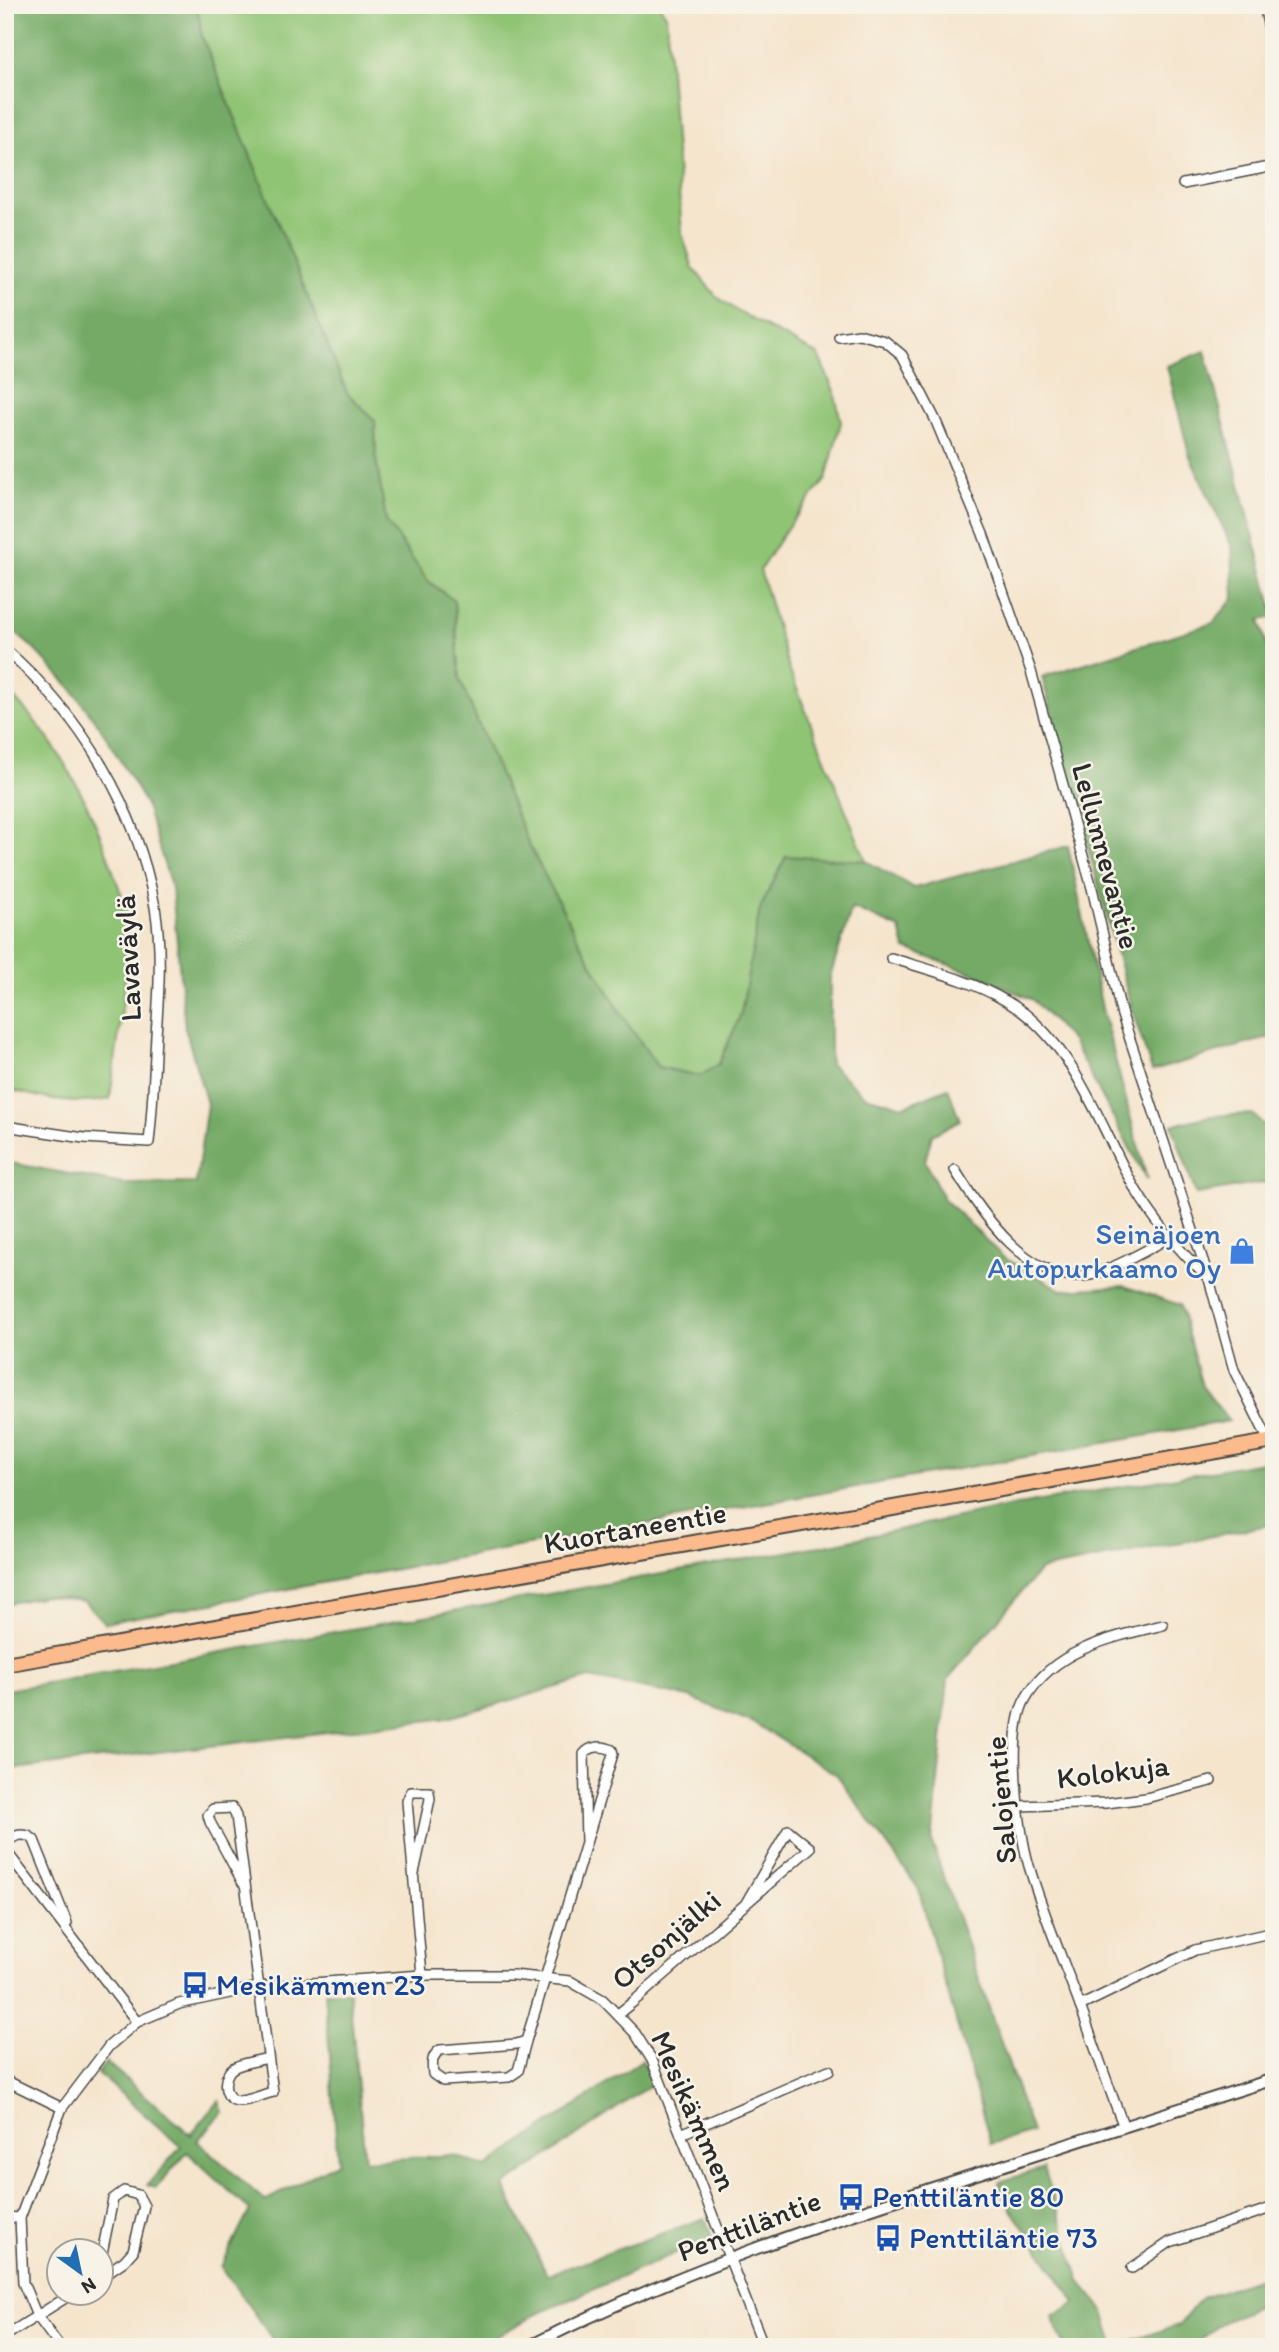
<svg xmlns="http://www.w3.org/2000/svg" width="1279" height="2352" viewBox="0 0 1279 2352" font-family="Itim,sans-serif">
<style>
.green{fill:#90c475;stroke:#5e7850;stroke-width:2}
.forest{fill:#74aa66;stroke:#506a48;stroke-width:2}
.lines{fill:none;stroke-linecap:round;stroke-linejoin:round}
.minor-casing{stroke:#494743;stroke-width:12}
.tertiary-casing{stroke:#494743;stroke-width:14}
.trunk-casing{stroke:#494743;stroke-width:18}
.minor{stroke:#fff;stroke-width:9}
.tertiary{stroke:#fff;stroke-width:10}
.trunk{stroke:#fbbb8c;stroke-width:14}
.labels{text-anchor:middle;stroke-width:5;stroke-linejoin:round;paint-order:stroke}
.street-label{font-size:30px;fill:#2b2b2b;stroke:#f7f3e8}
.shop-label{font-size:30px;fill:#366cbe;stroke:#f7f3e8;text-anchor:end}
.transit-label{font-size:30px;fill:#164399;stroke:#f7f3e8;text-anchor:start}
</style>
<rect width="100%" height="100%" fill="#f7f3e8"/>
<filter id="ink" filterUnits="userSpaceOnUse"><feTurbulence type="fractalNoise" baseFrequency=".0143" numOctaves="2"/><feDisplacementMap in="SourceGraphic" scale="14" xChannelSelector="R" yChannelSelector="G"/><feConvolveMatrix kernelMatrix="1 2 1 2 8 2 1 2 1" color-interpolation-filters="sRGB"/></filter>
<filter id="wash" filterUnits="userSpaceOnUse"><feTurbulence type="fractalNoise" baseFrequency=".00686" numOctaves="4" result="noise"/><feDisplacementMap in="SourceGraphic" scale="28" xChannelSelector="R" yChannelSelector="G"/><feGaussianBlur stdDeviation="1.57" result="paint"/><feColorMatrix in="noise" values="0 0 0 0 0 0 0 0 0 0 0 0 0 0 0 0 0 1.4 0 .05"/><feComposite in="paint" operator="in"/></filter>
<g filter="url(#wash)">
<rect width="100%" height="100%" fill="#f5e5cd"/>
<g class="green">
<path d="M 197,5 L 659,5 L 666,15 L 682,234 L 693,268 L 716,296 L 740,313 L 818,355 L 834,391 L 841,422 L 826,479 L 787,528 L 760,570 L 789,669 L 866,861 L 786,856 L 760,909 L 741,1014 L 719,1064 L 701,1076 L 658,1067 L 625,1020 L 581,945 L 529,845 L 460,680 L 454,601 L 427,580 L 386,521 L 376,459 L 375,421 L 347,393 L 202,37 Z"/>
<path d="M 5,689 C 58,739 93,808 115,877 C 119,888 125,901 126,913 C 131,970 117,1041 110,1099 C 73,1107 41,1098 5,1088 Z"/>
</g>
<g class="forest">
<path d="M 5,5 L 197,5 L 202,37 L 347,393 L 375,421 L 376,459 L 386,521 L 427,580 L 454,601 L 460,680 L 529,845 L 581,945 L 625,1020 L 658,1067 L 700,1076 L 719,1064 L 741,1014 L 760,909 L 786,856 L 866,861 L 914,888 L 1068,846 L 1103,1013 L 1147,1180 L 1072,1041 L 1033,1000 L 978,975 L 905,949 L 900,929 L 852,908 L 830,977 L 830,1064 L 865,1096 L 904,1106 L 948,1088 L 960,1120 L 932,1135 L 925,1161 L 943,1198 L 1003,1257 L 1062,1290 L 1124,1286 L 1180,1305 L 1202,1386 L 1229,1421 L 522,1546 L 104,1623 L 84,1601 L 44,1596 L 5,1604 L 5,1162 L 123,1184 L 196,1183 L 207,1104 L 185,1028 L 172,889 L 145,803 L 104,733 L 71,688 L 32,647 L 5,624 Z"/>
<path d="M 1205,351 L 1274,614 L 1274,617 L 1260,620 L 1274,675 L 1274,1036 L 1152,1071 L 1132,1010 L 1042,677 L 1213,623 L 1234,598 L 1232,547 L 1189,454 L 1167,366 Z"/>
<path d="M 1252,1114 L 1274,1134 L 1274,1181 L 1196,1194 L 1172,1125 L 1210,1116 Z"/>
<path d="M 1274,1460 L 1274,1524 L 1040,1570 L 948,1679 L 932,1843 L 1032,2132 L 991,2144 L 918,1888 L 837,1775 L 754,1723 L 689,1697 L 589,1678 L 448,1718 L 5,1770 L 6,1690 L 826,1545 L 996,1509 Z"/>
<path d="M 325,1992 L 349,1992 L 365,2161 L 453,2155 L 486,2167 L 642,2060 L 652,2084 L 504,2186 L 547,2275 L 705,2218 L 712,2237 L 535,2315 L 477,2347 L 278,2347 L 221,2267 L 250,2210 L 187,2152 L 156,2188 L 147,2185 L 181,2147 L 98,2073 L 106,2062 L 191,2135 L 219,2101 L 223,2112 L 197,2141 L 265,2201 L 338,2162 Z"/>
<path d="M 1044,2168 L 1080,2281 L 1103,2310 L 1115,2346 L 1179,2325 L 1201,2298 L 1274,2273 L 1274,2299 L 1221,2323 L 1192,2347 L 1065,2347 L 1052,2317 L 1076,2303 L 1005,2201 L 999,2182 Z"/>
</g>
</g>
<g filter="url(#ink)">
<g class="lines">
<defs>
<g id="minor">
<path d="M 1264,5 L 1274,52"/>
<path d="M 1183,184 L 1274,166"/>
<path d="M 839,337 L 859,334 L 885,341 L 902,355 L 935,419 L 983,534 L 1031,671 L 1092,888 L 1121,1012 L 1209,1279 L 1234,1370 L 1269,1441"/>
<path d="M 5,649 C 81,715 137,807 155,907 C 162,949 159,993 156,1035 C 154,1071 153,1106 149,1142 L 84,1138 L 5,1126"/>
<path d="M 891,958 C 929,970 971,980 1006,1001 C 1073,1039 1098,1123 1134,1187 C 1155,1222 1178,1250 1208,1278"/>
<path d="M 955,1170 C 982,1214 1029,1285 1090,1275 C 1107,1272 1152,1248 1167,1238"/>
<path d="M 1019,1806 L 1106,1803 L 1146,1798 L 1211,1781"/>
<path d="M 5,1844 C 13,1835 25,1831 34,1840 L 67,1923"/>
<path d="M 5,1846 L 6,1851 L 137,2022"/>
<path d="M 414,1873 L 430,1799 L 429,1792 L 411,1792 L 407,1801 L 422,1975"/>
<path d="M 243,1883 L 210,1822 L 208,1815 L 213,1809 L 232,1808 L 236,1816 L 273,2092 C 263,2094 244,2104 234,2100 C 221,2094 224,2072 235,2067 C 245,2062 257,2061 268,2058"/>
<path d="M 1080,2006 L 1195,1950 L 1274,1932"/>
<path d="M 618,2014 L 633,2002 L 810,1848 L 788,1830 L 746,1903"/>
<path d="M 526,2041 L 518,2071 L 509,2077 L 443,2081 L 433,2074 C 432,2064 431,2056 440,2050 L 517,2044 L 526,2041 L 613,1754 L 612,1750 C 603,1745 590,1746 584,1754 L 586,1842"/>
<path d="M 5,2080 L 62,2108"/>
<path d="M 1124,2127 C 1108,2087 1095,2046 1080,2006 C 1063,1960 1043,1914 1029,1866 C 1018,1829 1006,1731 1026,1698 C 1054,1649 1113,1637 1163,1625"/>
<path d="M 681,2134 L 829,2070"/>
<path d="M 5,2217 L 20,2218"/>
<path d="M 102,2253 L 113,2199 L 124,2191 L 138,2195 L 144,2206 L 133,2251 L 124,2261 L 102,2276"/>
<path d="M 1132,2268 L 1170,2242 L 1274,2207"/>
<path d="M 5,2336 L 75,2292"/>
<path d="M 60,2347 L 37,2316 L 23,2283 L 20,2218 L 62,2108 L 109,2046 L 137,2022 L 179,2004 L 258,1987 L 422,1975 L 513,1975 L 570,1981 L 603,2000 L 635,2033 L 652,2060 L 764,2347"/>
</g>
<path id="tertiary" d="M 528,2347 C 666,2276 814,2226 961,2179 C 1065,2145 1170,2112 1274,2079"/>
<path id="trunk" d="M 5,1664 L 1274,1441"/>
</defs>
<use href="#minor" class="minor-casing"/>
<use href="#tertiary" class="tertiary-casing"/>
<use href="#trunk" class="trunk-casing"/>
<use href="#minor" class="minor"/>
<use href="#tertiary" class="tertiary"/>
<use href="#trunk" class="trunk"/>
</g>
</g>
<defs>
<symbol id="shop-bare" viewBox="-9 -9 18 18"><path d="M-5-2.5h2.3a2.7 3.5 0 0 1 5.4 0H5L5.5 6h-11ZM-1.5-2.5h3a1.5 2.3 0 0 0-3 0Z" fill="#3f7fe0" stroke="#f7f3e8" stroke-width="2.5" paint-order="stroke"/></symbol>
<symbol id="bus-bare" viewBox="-9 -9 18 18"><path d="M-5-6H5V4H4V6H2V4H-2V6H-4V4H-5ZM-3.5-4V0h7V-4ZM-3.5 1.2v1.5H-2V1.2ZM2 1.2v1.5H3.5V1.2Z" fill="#1a4fb4" stroke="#f7f3e8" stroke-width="2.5" paint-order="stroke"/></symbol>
</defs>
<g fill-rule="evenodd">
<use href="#shop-bare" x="1223" y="1232" width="38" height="38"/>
<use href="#bus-bare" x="176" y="1966" width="38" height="38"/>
<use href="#bus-bare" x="832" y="2178" width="38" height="38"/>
<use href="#bus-bare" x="869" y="2219" width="38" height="38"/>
</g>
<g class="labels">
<g class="street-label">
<text transform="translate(1106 856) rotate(75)" y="10">Lellunnevantie</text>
<text transform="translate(128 958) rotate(-93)" y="10">Lavaväylä</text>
<text transform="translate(635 1528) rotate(-10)" y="10">Kuortaneentie</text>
<text transform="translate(1113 1772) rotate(-7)" y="10">Kolokuja</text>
<text transform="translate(1001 1800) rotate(-95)" y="10">Salojentie</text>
<text transform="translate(666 1940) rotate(-41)" y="10">Otsonjälki</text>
<text transform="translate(694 2111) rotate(66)" y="10">Mesikämmen</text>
<text transform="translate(749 2226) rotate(-21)" y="10">Penttiläntie</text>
</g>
<g class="shop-label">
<text x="1221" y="1244">Seinäjoen<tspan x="1221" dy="34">Autopurkaamo Oy</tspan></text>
</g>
<g class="transit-label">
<text x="216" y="1995">Mesikämmen 23</text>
<text x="872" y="2207">Penttiläntie 80</text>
<text x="909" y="2248">Penttiläntie 73</text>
</g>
</g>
<rect width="1279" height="2352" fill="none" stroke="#f7f3e8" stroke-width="28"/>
<g transform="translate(80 2272) rotate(147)"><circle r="33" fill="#f7f3e8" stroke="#a5a39c" stroke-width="2"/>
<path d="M0-5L12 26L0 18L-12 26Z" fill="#1f6fb2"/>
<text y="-10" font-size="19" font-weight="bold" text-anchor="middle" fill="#2b2b2b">N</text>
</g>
</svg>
